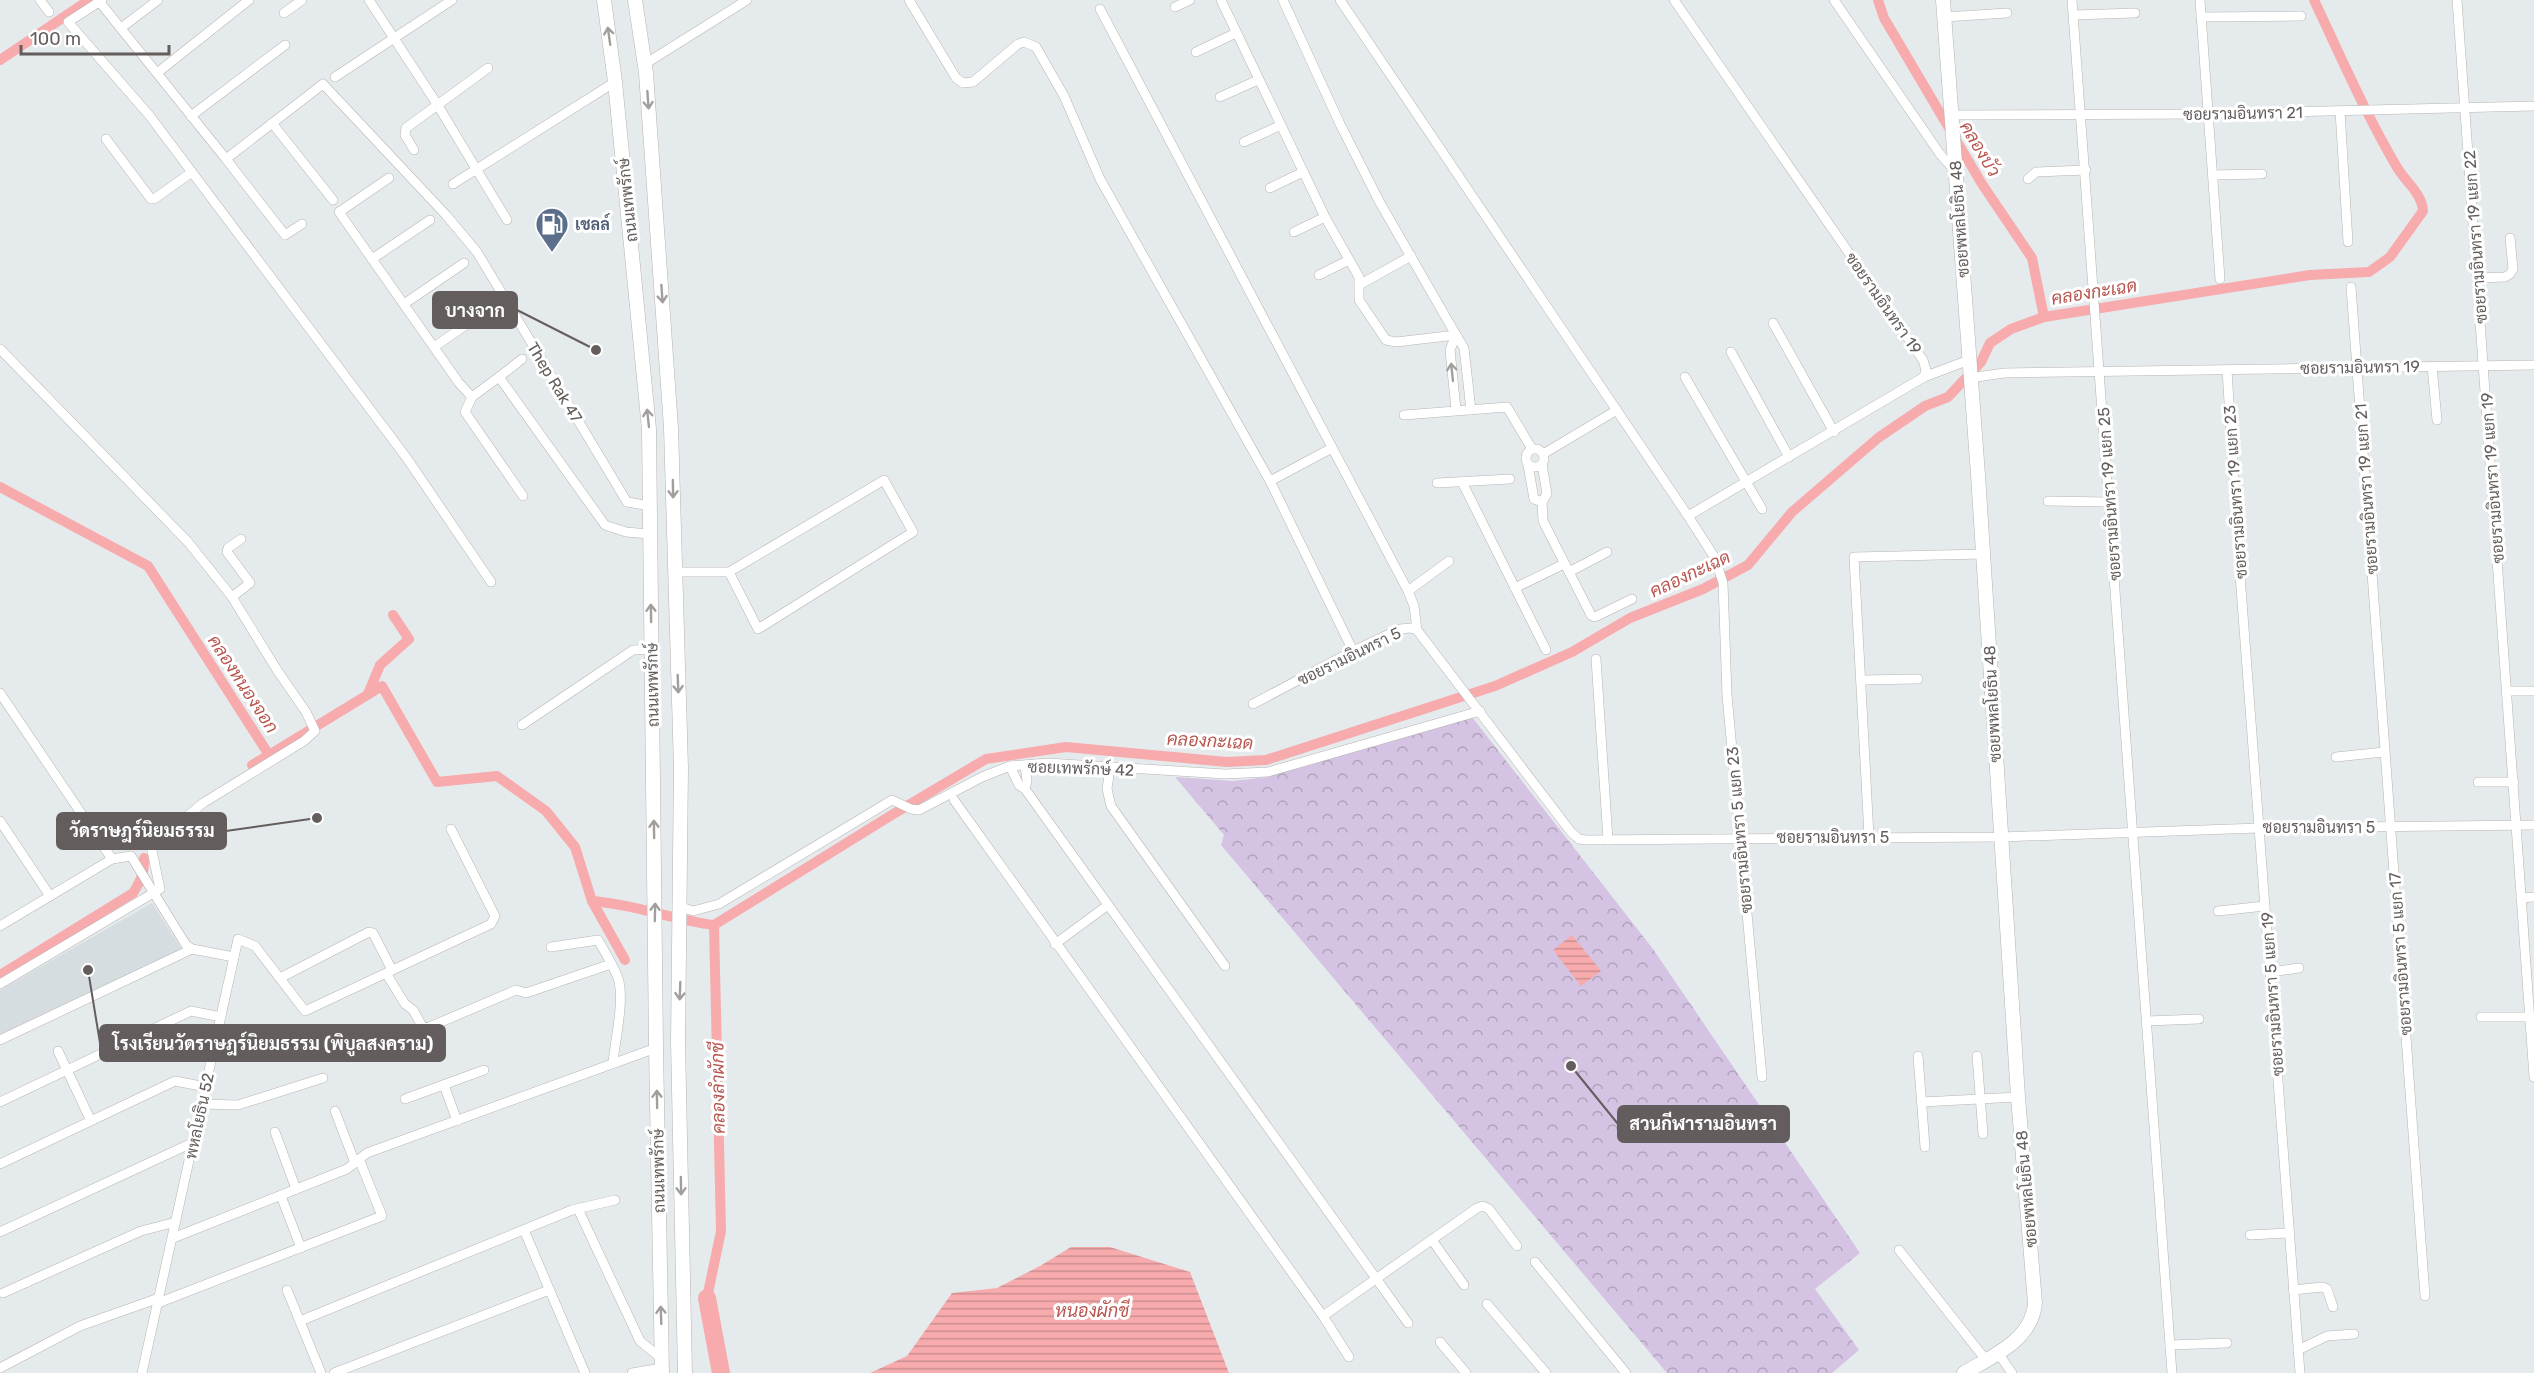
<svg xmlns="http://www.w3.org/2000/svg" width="2534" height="1373" viewBox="0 0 2534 1373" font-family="Rubik,Sarabun,sans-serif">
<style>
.education{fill:#d6dde0}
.park{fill:url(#park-crowns)}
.water{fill:url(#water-rules)}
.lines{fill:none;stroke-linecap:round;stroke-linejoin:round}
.canal{stroke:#f7abad;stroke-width:10}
.river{stroke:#f7abad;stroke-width:18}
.street-casing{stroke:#b8b3b2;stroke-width:10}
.secondary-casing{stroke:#b8b2b1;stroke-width:15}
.street{stroke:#fff;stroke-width:9}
.secondary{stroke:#fff;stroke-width:14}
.oneway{stroke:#a29e9e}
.labels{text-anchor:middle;stroke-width:6;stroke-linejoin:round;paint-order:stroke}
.street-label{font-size:16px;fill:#645d5d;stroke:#fff}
.service-label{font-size:16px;font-weight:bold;fill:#4e5e75;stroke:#fff;text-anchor:start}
.water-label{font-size:18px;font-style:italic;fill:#b85650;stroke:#fff}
.leader{fill:none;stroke:#645d5d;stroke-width:2}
.callout-dot{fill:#645d5d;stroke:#fff;stroke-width:2}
.callout{fill:#645d5d;stroke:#645d5d;stroke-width:2}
.callout-label{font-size:18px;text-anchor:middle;font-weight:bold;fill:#fff}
</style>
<defs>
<pattern id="park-crowns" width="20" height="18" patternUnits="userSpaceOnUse" patternTransform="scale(1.5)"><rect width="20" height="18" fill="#d5c3e3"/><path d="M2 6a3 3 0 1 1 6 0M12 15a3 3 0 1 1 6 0" fill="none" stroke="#b0a2bb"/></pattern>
<pattern id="water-rules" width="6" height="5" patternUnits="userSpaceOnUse" patternTransform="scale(1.5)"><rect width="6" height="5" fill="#f7abad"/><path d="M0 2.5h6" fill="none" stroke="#cc8e90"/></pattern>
</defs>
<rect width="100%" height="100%" fill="#e5ebed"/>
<path class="education" d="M 152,903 L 182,950 L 0,1036 L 0,990 Z"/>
<path class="park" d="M 1472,717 L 1653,949 L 1860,1253 L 1815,1289 L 1859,1350 L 1832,1373 L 1667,1373 L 1221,845 L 1224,835 L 1175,777 L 1233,781 L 1268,777 Z"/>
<g class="water">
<path d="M 1572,935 L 1601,971 L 1581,986 L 1553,950 Z"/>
<path d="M 1071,1247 L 1110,1247 L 1190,1272 L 1229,1373 L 870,1373 L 907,1356 L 952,1293 L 997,1288 L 1040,1266 Z"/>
</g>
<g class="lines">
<g class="canal">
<path d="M 1878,0 L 1884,18 L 1982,184 L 2032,258 L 2044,317"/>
<path d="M 0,60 L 89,0"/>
<path d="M 0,487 L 148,566 L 269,755 L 382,686 L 437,782 L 497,776 L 546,811 L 575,847 L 592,901 L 625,960"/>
<path d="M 368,694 L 380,665 L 409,639 L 393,615"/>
<path d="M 252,765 L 269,755"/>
<path d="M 592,901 C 634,904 673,920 714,925 L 721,1231 L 707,1298"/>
<path d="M 714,925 L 890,816 L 986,759 L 1066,747 L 1227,762 L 1266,760 L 1495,686 L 1572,652 L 1630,618 L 1703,589 L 1748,565 L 1792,512 L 1878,438 L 1925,406 L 1948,397 L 1981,362 L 1990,343 L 2011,329 L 2044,317 L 2310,275 L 2369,272 L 2390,257 L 2423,211 C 2422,194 2407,183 2398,169 C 2366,115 2341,57 2314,0"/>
<path d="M 0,975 L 133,893 C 140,882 145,872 144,858"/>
</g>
<path class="river" d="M 707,1298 L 721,1373"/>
<defs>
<g id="street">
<path d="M 40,0 L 49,12"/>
<path d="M 98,0 L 226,159 L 323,84 L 446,215 L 477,252 L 627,502 L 650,506"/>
<path d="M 102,0 L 68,22 L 149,115 L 406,457 L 491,582"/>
<path d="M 369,0 L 437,104 L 507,220"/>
<path d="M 909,0 L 956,78 L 963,83 L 973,82 L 1018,44 L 1024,42 L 1036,47 L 1064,96 L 1100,179 L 1270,481 L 1353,651"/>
<path d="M 1221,0 L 1325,217 L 1359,277 L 1359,300 L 1386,340 L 1396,342 L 1456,335 L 1379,201 L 1340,124 L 1283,0"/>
<path d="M 1340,0 L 1688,516 L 1715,558 L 1723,583 L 1727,695 L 1762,1077"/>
<path d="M 1674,0 L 1923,360 L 1926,370 L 1924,377"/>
<path d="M 1834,0 L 1940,154 L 1955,171"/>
<path d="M 2072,0 L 2172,1373"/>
<path d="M 2200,0 L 2220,279"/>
<path d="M 2457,0 L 2534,1077"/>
<path d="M 1175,7 L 1190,0"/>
<path d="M 1100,9 L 1408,591 L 1414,606 L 1417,630"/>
<path d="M 284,13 L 302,0"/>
<path d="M 2074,15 L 2135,13"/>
<path d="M 1945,17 L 2007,13"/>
<path d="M 2201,17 L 2301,16"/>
<path d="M 121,28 L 158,0"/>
<path d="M 1196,52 L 1236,33"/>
<path d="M 645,64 L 747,0"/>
<path d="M 157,73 L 249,0"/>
<path d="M 335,77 L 452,0"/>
<path d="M 1220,97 L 1258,80"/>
<path d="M 2340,111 L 2348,242"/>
<path d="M 1952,115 L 2209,114 L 2534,106"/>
<path d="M 191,116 L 285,45"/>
<path d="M 272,123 L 333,200"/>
<path d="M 106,139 L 151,199 L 154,199 L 192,172"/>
<path d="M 1244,142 L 1279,126"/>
<path d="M 414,150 L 405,135 L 406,128 L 488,68"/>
<path d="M 226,159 L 285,235 L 302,224"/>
<path d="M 2213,175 L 2262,174"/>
<path d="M 389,178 L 339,212 L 459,383 L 472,397 L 499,377 L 605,525 L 626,532 L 649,534"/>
<path d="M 2028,179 L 2036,172 L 2086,170"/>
<path d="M 453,184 L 615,82"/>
<path d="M 1270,188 L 1303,172"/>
<path d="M 1294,232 L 1325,217"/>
<path d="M 372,259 L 430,220"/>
<path d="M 1319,275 L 1349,260"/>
<path d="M 2478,278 L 2505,277 L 2510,274 L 2513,269 L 2510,238"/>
<path d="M 1359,285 L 1411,256"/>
<path d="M 2351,287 L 2425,1296"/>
<path d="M 404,304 L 464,263"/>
<path d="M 1773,323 L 1834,432"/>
<path d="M 1456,335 L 1450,350 L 1456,410"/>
<path d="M 1456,335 L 1464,348 L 1471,410"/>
<path d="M 434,347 L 492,307"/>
<path d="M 0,349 L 188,542 L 232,597 L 277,670 L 306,712 L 315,731 L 304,741 L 203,803 L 151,846 L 160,889 L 0,984"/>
<path d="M 1731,352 L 1789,457"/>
<path d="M 2432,366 L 2437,420"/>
<path d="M 2227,370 L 2240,575 L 2300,1373"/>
<path d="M 499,377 L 522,359"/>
<path d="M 1685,377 L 1762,509"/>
<path d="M 1970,378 L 2004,373 L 2534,365"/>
<path d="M 472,397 L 465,412 L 523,496"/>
<path d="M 1404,415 L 1507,407 L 1532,449"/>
<circle cx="1535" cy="458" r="9"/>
<path d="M 1543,454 L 1617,410"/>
<path d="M 1542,464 L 1547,494 L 1542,502 L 1543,521 L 1591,615 L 1594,617 L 1597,616 L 1632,599"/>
<path d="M 1528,465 L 1534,499 L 1542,502"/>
<path d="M 1270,481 L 1332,448"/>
<path d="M 1462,482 L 1546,650"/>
<path d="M 1437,483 L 1510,479"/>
<path d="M 2048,501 L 2109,502"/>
<path d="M 1688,516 L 1924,377 L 1969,360"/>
<path d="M 675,572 L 729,572 L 884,480 L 913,532 L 758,629 L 729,572"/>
<path d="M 1569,572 L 1607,552"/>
<path d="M 1515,588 L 1564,564"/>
<path d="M 1408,591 L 1449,561"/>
<path d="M 232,597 L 250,583 L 227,552 L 228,548 L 241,539"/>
<path d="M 1596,659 L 1608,840"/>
<path d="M 1861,680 L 1918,679"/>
<path d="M 2508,691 L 2534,691"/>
<path d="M 0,693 L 112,859"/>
<path d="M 1253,704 L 1353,651 L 1400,629 L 1411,628 L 1417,630 L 1571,832 L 1579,839 L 1586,840 L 2000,837 L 2259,828 L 2534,825"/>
<path d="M 522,725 L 633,650 L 652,649"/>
<path d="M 2336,757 L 2384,752"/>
<path d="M 1025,765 L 1027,781 L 1025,789"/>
<path d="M 1010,766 L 1019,785 L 1025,789 L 1408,1323"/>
<path d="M 1110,768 L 1107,789 L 1111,806 L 1225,966"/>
<path d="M 2478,782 L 2514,782"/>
<path d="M 954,800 L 1323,1316 L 1349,1357"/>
<path d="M 0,821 L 50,896"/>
<path d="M 1869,836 L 1854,557 L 1983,554"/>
<path d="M 2521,898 L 2534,897"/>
<path d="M 681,907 L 693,911 L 719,904 L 892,800 L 911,809 L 919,810 L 982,777 L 1010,766 L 1048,763 L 1225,774 L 1268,772 L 1480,711"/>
<path d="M 2218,911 L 2265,906"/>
<path d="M 0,926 L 112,859 L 131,856 L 186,945 L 192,949 L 234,957"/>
<path d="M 1055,944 L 1108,905"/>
<path d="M 551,947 L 598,940 C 605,952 613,965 618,978 C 625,999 615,1040 613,1063"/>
<path d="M 2271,972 L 2299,968"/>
<path d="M 386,973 L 405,1004 L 413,1010 L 422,1026 L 427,1028 L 516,990 L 526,993 L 611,964"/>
<path d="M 280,978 L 369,932 L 373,933 L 392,970"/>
<path d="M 2481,1017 L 2529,1017"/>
<path d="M 2147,1021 L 2199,1019"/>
<path d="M 0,1040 L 192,949"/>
<path d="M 58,1051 L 91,1121"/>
<path d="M 1918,1056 L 1925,1147"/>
<path d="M 1977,1056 L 1983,1134"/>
<path d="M 444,1085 L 457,1121"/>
<path d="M 405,1099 L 484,1070"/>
<path d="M 0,1102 L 191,1011 L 221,1017"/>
<path d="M 1922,1102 L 2018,1097"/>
<path d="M 202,1104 L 238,1105 L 323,1078"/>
<path d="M 335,1111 L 355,1163"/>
<path d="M 275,1132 L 296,1189"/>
<path d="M 0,1164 L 175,1081 L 206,1087"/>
<path d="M 281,1196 L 301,1248"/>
<path d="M 578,1209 L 640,1341 L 662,1359"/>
<path d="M 524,1230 L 585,1373"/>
<path d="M 0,1232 L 194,1142"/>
<path d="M 2250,1235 L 2289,1233"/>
<path d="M 173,1238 L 347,1169 L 367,1153 L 656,1048"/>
<path d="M 1432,1240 L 1464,1285"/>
<path d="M 1899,1250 L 1986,1360"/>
<path d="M 1535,1262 L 1626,1373"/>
<path d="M 287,1290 L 321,1373"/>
<path d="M 2293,1290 L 2322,1287 L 2327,1289 L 2333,1307"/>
<path d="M 3,1293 L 141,1231 L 176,1222"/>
<path d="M 158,1303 L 382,1216 L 359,1159"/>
<path d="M 1487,1304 L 1546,1373"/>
<path d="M 1323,1316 L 1477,1208 L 1483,1206 L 1489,1209 L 1517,1246"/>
<path d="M 300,1321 L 572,1210 L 615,1200"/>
<path d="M 1440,1342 L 1466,1373"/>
<path d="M 2170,1345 L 2227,1343"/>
<path d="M 2298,1350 L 2327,1336 L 2354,1334"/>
<path d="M 1998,1353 L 2012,1373"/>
<path d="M 0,1368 L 80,1326 L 159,1298"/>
<path d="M 142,1373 L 238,939 L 255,946 L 305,1011 L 491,924 L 495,916 L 451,829"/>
<path d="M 334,1373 L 549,1290"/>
<path d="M 632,1373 L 662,1368"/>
</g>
<g id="secondary">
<path d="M 604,0 L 615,82 L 649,429 L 656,1048 L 662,1373"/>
<path d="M 635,0 L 646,73 L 671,428 L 681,768 L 678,1042 L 685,1373"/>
<path d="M 1943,0 L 1978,475 L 2018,1097 L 2035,1303 C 2032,1340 1993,1356 1964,1373"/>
</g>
</defs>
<use href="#street" class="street-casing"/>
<use href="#secondary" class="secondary-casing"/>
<use href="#street" class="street"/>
<use href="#secondary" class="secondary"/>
</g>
<defs><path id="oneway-shaft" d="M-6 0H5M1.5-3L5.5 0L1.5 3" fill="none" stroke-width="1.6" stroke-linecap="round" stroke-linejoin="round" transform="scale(1.5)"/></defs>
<g class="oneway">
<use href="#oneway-shaft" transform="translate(609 36) rotate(-98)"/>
<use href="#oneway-shaft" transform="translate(648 100) rotate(86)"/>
<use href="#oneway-shaft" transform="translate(662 294) rotate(86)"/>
<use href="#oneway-shaft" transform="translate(1452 372) rotate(-96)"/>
<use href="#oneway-shaft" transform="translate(648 418) rotate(-96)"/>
<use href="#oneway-shaft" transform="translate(673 489) rotate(89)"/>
<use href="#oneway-shaft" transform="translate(651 613) rotate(-91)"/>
<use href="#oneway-shaft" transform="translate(678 684) rotate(88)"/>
<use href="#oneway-shaft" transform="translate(654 829) rotate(-91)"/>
<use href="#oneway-shaft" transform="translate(655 912) rotate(-89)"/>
<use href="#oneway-shaft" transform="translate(680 991) rotate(92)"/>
<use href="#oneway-shaft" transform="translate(657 1099) rotate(-91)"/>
<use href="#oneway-shaft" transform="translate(681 1186) rotate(89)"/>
<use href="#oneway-shaft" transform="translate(661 1315) rotate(-92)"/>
</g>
<defs>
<symbol id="fuel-pin" viewBox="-11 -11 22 30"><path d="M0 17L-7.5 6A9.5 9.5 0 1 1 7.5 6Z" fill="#5c6f8a" stroke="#fff"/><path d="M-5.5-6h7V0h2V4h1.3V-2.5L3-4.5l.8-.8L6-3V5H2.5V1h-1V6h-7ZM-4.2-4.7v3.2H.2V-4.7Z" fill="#fff"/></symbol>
</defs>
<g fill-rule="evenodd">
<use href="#fuel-pin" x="533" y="205" width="38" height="52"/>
</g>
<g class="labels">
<g class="street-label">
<text transform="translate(2243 113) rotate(-1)" y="6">ซอยรามอินทรา 21</text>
<text transform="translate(627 200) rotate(-96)" y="6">ถนนเทพรักษ์</text>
<text transform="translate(1959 219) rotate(-94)" y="6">ซอยพหลโยธิน 48</text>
<text transform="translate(2475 237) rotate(-94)" y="6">ซอยรามอินทรา 19 แยก 22</text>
<text transform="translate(1884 303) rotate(55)" y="6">ซอยรามอินทรา 19</text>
<text transform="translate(2360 367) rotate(-1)" y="6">ซอยรามอินทรา 19</text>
<text transform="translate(555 382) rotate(59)" y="6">Thep Rak 47</text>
<text transform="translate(2492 478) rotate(-94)" y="6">ซอยรามอินทรา 19 แยก 19</text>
<text transform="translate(2366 489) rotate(-94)" y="6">ซอยรามอินทรา 19 แยก 21</text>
<text transform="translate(2235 492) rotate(-94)" y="6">ซอยรามอินทรา 19 แยก 23</text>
<text transform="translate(2109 494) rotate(-94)" y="6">ซอยรามอินทรา 19 แยก 25</text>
<text transform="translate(1349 656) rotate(-26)" y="6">ซอยรามอินทรา 5</text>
<text transform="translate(652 685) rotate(-91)" y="6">ถนนเทพรักษ์</text>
<text transform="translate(1992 704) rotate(-93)" y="6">ซอยพหลโยธิน 48</text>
<text transform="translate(1081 768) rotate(2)" y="6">ซอยเทพรักษ์ 42</text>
<text x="2319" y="833">ซอยรามอินทรา 5</text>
<text transform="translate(1739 830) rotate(-95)" y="6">ซอยรามอินทรา 5 แยก 23</text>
<text x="1833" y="843">ซอยรามอินทรา 5</text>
<text transform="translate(2400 954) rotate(-94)" y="6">ซอยรามอินทรา 5 แยก 17</text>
<text transform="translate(2272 994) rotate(-94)" y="6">ซอยรามอินทรา 5 แยก 19</text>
<text transform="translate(199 1116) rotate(-78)" y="6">พหลโยธิน 52</text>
<text transform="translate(658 1171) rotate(-91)" y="6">ถนนเทพรักษ์</text>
<text transform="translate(2026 1189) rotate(-95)" y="6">ซอยพหลโยธิน 48</text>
</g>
<g class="service-label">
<text x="575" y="230">เชลล์</text>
</g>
<g class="water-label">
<text transform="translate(1980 149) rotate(59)" y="6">คลองบัว</text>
<text transform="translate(2094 292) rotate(-9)" y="6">คลองกะเฉด</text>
<text transform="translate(1690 574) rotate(-25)" y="6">คลองกะเฉด</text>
<text transform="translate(243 684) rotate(57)" y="6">คลองหนองจอก</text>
<text transform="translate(1210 741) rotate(3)" y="6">คลองกะเฉด</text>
<text transform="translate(718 1088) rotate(-91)" y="6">คลองลำผักชี</text>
<text x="1092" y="1317">หนองผักชี</text>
</g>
</g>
<path class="leader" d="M596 350L517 310M317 818L226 831M88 970L100 1043M1571 1066L1618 1124"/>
<g class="callout-dot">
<circle cx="596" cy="350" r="6"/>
<circle cx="317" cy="818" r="6"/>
<circle cx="88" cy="970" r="6"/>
<circle cx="1571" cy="1066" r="6"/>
</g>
<g class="callout">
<rect x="433" y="292" width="84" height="36" rx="6"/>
<rect x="57" y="813" width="169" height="36" rx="6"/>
<rect x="100" y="1025" width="345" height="36" rx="6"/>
<rect x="1618" y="1106" width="171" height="36" rx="6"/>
</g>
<g class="callout-label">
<text x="475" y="317">บางจาก</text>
<text x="142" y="837">วัดราษฎร์นิยมธรรม</text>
<text x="273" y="1050">โรงเรียนวัดราษฎร์นิยมธรรม (พิบูลสงคราม)</text>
<text x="1703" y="1130">สวนกีฬารามอินทรา</text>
</g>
<path d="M21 45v9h148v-9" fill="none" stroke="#645d5d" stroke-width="3"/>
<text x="30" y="45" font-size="18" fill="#645d5d" stroke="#ffffff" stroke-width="4.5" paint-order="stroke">100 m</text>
</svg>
